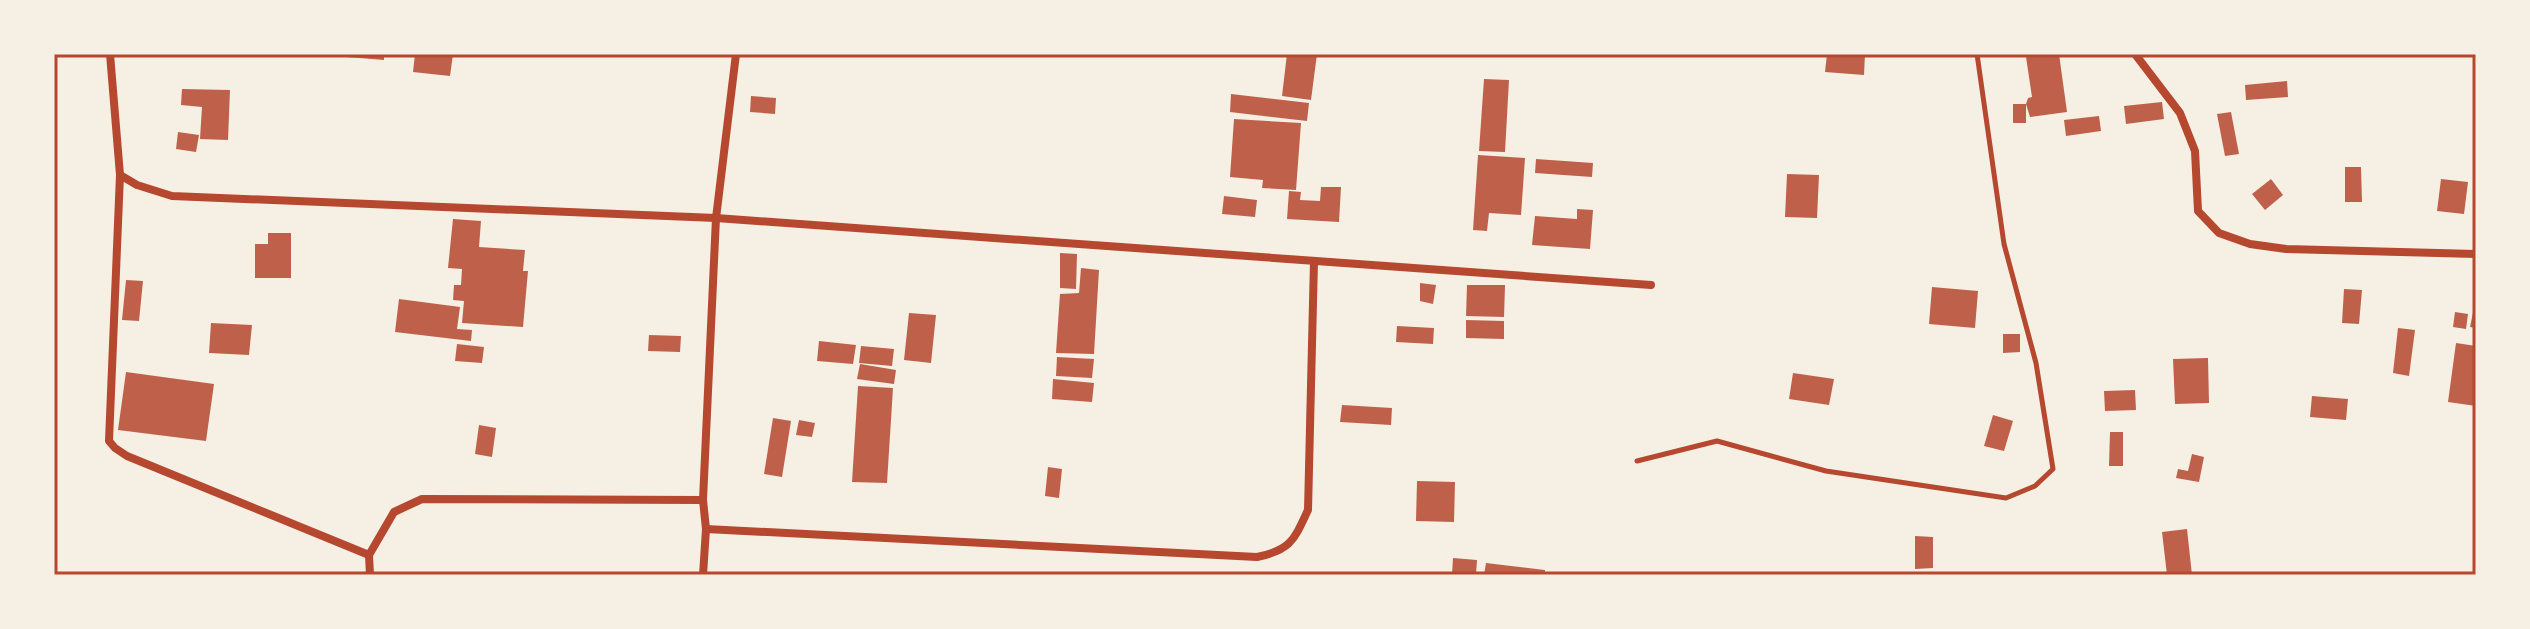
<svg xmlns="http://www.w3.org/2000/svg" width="2530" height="629" viewBox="0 0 2530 629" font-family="'Open Sans',sans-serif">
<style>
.building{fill:#bf614a}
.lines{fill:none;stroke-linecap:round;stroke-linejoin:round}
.path{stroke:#b5482f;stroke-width:5}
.minor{stroke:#b5482f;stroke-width:8}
.neatline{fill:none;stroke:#b5482f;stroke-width:3}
</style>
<rect width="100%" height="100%" fill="#f6efe4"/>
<g class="building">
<path d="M 334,54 L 384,54 L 384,60 L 334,56 Z"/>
<path d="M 415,54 L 453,54 L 450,76 L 413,72 Z"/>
<path d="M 1287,54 L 1317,54 L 1311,100 L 1282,96 Z"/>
<path d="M 1827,54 L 1865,54 L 1864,75 L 1825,72 Z"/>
<path d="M 2047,54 L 2059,54 L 2067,112 L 2030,117 L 2026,104 L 2026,123 L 2013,123 L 2013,104 L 2026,104 L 2028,98 L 2032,97 L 2026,57 Z"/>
<path d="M 1484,79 L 1509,80 L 1505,152 L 1479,151 Z"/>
<path d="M 2287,81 L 2288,97 L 2246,100 L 2245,85 Z"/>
<path d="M 182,89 L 230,90 L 228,140 L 200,139 L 202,107 L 181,105 Z"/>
<path d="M 1231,94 L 1309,103 L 1307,121 L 1230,112 Z"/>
<path d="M 751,96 L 776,98 L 775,114 L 750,112 Z"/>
<path d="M 2162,102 L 2164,119 L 2126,124 L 2124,106 Z"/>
<path d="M 2231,112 L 2239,154 L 2225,156 L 2217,114 Z"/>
<path d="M 2099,116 L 2101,131 L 2066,136 L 2064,120 Z"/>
<path d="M 1234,119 L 1301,123 L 1296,190 L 1262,188 L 1263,180 L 1230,177 Z"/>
<path d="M 178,132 L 199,135 L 196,152 L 176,149 Z"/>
<path d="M 1478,155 L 1525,158 L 1521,215 L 1489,213 L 1487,231 L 1473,230 Z"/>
<path d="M 1536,159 L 1593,163 L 1592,177 L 1535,173 Z"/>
<path d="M 2345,167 L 2361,167 L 2362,202 L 2345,202 Z"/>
<path d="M 1787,174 L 1819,175 L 1817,218 L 1785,217 Z"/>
<path d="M 2271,179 L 2283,195 L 2265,210 L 2252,194 Z"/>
<path d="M 2441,179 L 2468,182 L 2464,214 L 2437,211 Z"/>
<path d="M 1321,187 L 1341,187 L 1339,222 L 1287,219 L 1289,191 L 1301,192 L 1300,200 L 1320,201 Z"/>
<path d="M 1224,196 L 1257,200 L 1255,217 L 1222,214 Z"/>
<path d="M 1577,209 L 1593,210 L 1590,249 L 1532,245 L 1535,216 L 1577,219 Z"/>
<path d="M 453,219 L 481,221 L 479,247 L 525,250 L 523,271 L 528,271 L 523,327 L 462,323 L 464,301 L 453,300 L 454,285 L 461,285 L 462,269 L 448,268 Z"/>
<path d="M 268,233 L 291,233 L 291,278 L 255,278 L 255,244 L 268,244 Z"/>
<path d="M 1060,253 L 1077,254 L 1076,289 L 1060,288 Z"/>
<path d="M 1081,268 L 1099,270 L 1094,354 L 1056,353 L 1060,294 L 1079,293 Z"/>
<path d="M 126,280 L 143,281 L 139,321 L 122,320 Z"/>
<path d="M 1420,283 L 1436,285 L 1433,304 L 1420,301 Z"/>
<path d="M 1467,285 L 1505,285 L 1504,317 L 1466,316 Z"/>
<path d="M 1932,287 L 1978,291 L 1975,328 L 1929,324 Z"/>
<path d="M 2344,289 L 2362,290 L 2359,324 L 2342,323 Z"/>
<path d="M 399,299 L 460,307 L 457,329 L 472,330 L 471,341 L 395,332 Z"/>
<path d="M 2475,303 L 2476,303 L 2476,328 L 2470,327 Z"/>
<path d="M 2455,312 L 2468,314 L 2466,329 L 2453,327 Z"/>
<path d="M 909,313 L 936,315 L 931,363 L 904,360 Z"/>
<path d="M 1466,320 L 1504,321 L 1504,339 L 1466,338 Z"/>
<path d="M 211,323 L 252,325 L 249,355 L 209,353 Z"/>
<path d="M 1397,326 L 1434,328 L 1433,344 L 1396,342 Z"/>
<path d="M 2398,328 L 2415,330 L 2409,376 L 2393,373 Z"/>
<path d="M 2003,334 L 2020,334 L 2020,352 L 2003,353 Z"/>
<path d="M 649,335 L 681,336 L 680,352 L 648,351 Z"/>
<path d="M 819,341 L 856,345 L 853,364 L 817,361 Z"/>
<path d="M 2456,343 L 2476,346 L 2476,406 L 2448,402 Z"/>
<path d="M 457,344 L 484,347 L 482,363 L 455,361 Z"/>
<path d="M 861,346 L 894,349 L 892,366 L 859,363 Z"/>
<path d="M 1057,357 L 1094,359 L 1092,378 L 1056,376 Z"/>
<path d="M 2208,358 L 2209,403 L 2175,404 L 2173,359 Z"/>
<path d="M 860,364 L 896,370 L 894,384 L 857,379 Z"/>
<path d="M 126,372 L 214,384 L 206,441 L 118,430 Z"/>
<path d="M 1793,373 L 1834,379 L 1829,405 L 1789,399 Z"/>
<path d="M 1053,379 L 1094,383 L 1092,402 L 1052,399 Z"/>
<path d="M 858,386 L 893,388 L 887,483 L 852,482 Z"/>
<path d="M 2135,390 L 2136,410 L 2105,411 L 2104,391 Z"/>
<path d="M 2312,396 L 2348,399 L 2346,420 L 2310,417 Z"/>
<path d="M 1342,405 L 1392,408 L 1391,425 L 1340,422 Z"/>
<path d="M 1993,415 L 2013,421 L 2004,451 L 1984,446 Z"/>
<path d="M 773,418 L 791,421 L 782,477 L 764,474 Z"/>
<path d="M 799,420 L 815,423 L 812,437 L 796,435 Z"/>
<path d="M 479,425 L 496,428 L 492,457 L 475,454 Z"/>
<path d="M 2110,432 L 2123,432 L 2123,466 L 2109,466 Z"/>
<path d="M 2192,454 L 2204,457 L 2199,482 L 2176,478 L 2178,469 L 2188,471 Z"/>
<path d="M 1048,467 L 1062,469 L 1059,498 L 1045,496 Z"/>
<path d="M 1417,481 L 1455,482 L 1454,522 L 1416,521 Z"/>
<path d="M 2187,529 L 2192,575 L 2167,575 L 2162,532 Z"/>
<path d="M 1915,536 L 1933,537 L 1933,568 L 1915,569 Z"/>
<path d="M 1453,558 L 1477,560 L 1476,575 L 1452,575 Z"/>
<path d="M 1486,563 L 1545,570 L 1545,575 L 1484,575 Z"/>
</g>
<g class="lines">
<path class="path" d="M 1637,461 L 1717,441 L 1826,471 L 2006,498 L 2035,486 L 2053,469 L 2036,363 L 2004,244 L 1977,54"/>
<g class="minor">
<path d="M 110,54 L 120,175 L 137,185 L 172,196 L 716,218 L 1651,285"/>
<path d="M 2135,54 L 2180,113 L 2195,151 L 2198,211 L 2219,233 L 2250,244 L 2286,249 L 2476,254"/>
<path d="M 120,175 L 109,441 L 115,448 L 127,456 L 369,555"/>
<path d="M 706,529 L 1257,557 C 1291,550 1294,540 1308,510 L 1314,261"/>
<path d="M 370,575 L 369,555 L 394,512 L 422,499 L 703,500"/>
<path d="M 703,575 L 706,529 L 703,500 L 716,218 L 736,54"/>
</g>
</g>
<rect width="2530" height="629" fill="none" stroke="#f6efe4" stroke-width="112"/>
<rect x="56" y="56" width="2418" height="517" class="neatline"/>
</svg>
